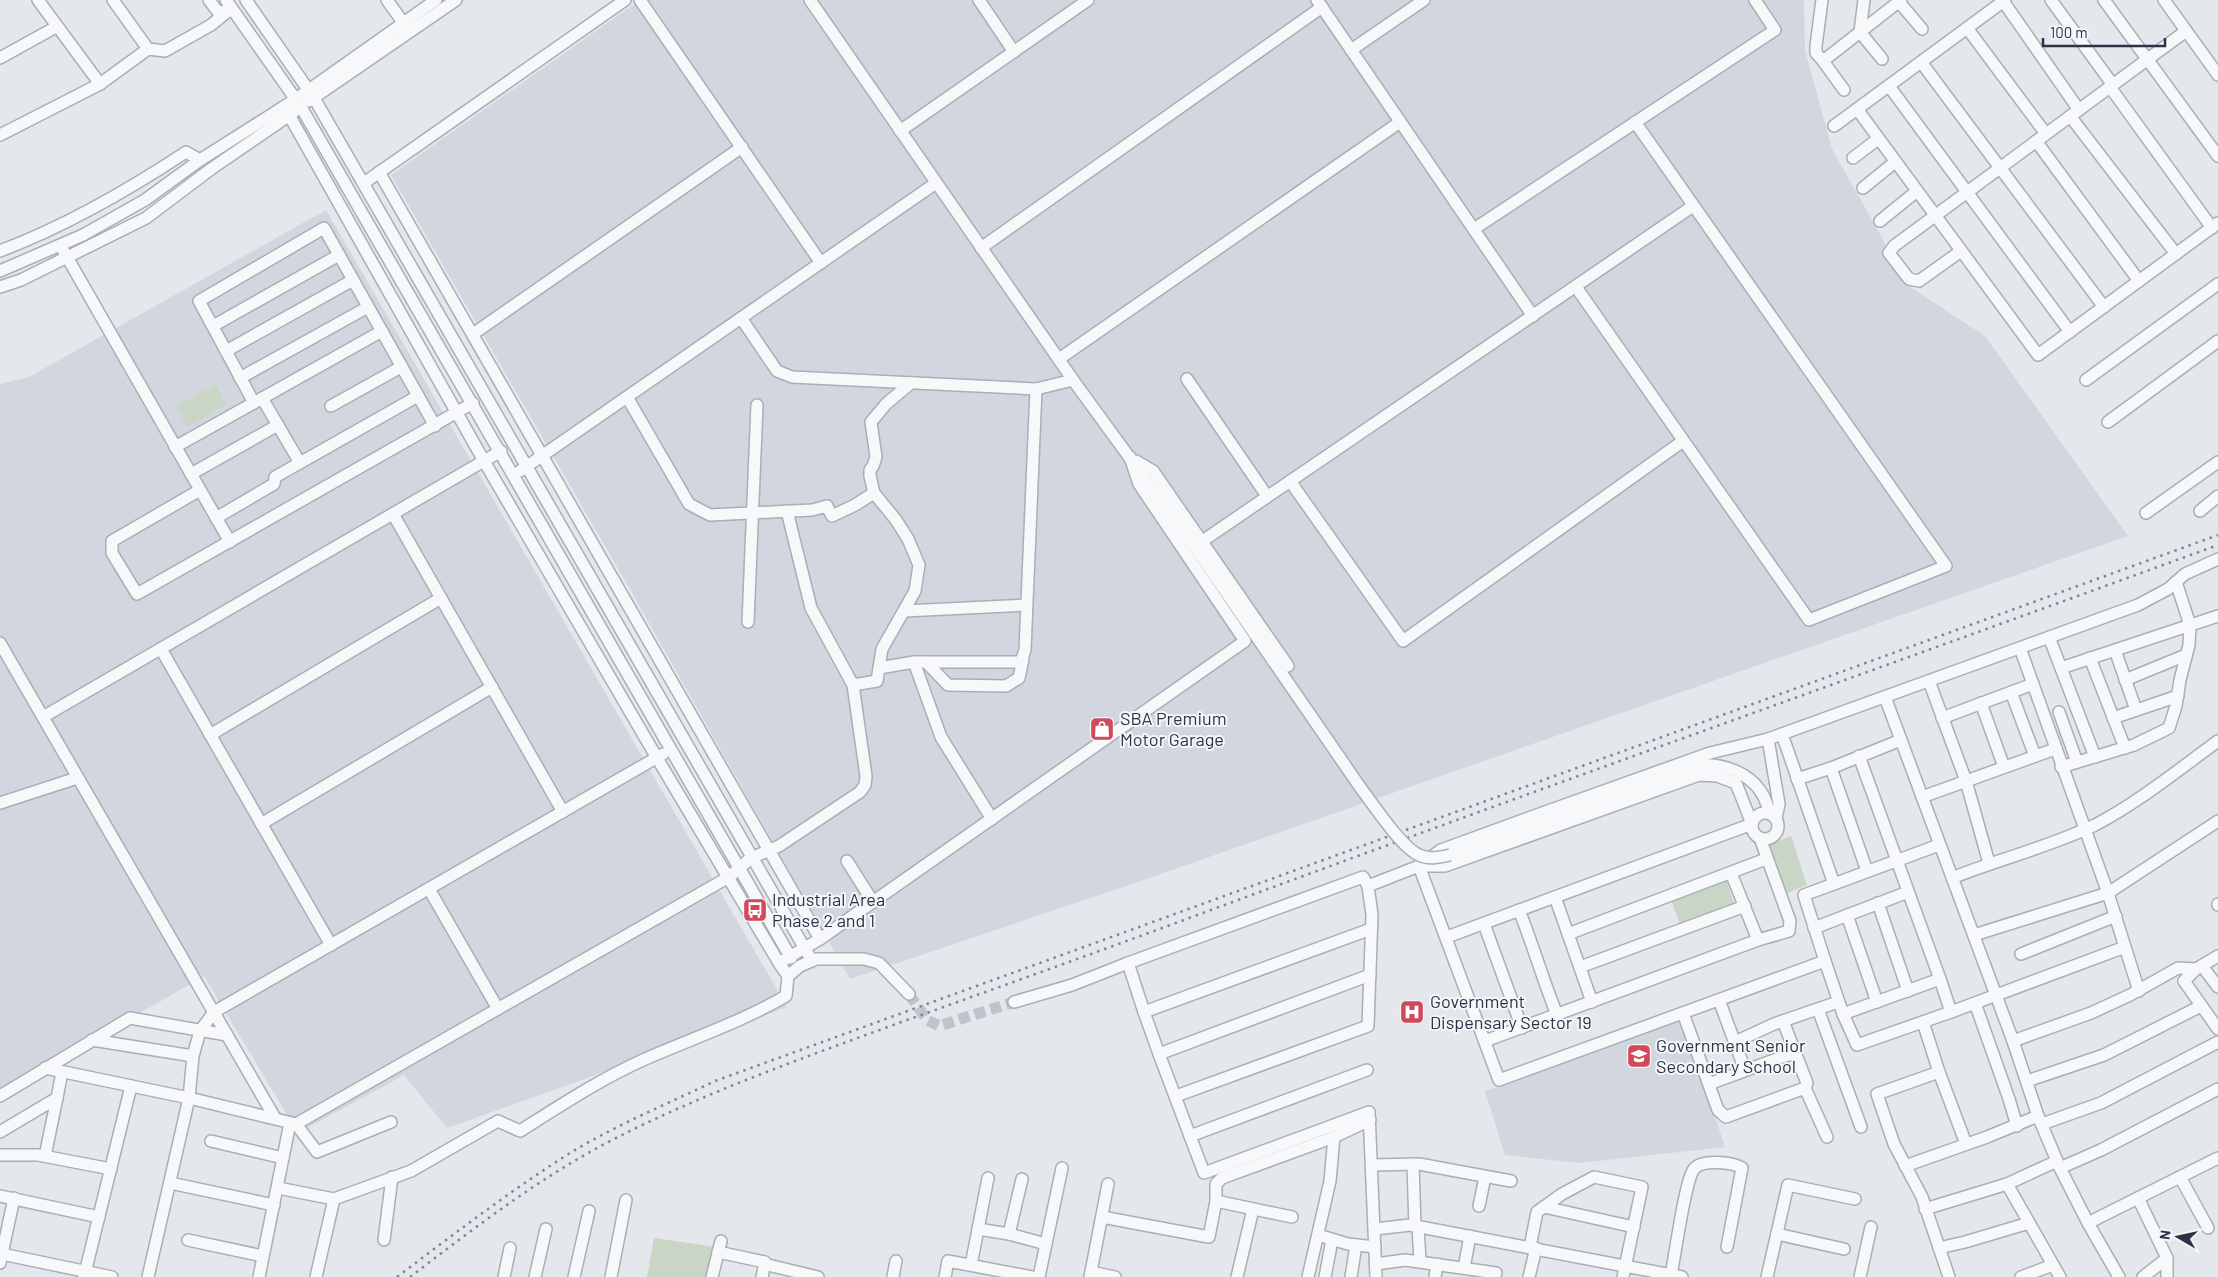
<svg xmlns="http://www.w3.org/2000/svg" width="2218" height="1277" viewBox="0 0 2218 1277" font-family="Barlow,sans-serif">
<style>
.built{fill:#d2d6de}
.green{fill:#c9d6c5}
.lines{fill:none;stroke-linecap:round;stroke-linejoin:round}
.minor-tunnel{stroke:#bfc3cb;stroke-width:11;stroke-dasharray:11 5.5;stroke-linecap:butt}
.minor-casing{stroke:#a9aeb7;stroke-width:14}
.minor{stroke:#f7f8fa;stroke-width:11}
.rail{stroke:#7d8696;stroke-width:2.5;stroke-dasharray:2.5 5;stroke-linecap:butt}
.minor-bridge-casing{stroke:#a9aeb7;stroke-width:14;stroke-linecap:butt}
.minor-bridge{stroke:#f7f8fa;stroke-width:11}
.labels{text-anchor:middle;stroke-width:4;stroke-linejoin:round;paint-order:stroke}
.poi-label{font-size:18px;fill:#2b3445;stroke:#f4f6f9;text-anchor:start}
</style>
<rect width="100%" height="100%" fill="#e4e7ec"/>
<g class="built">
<path d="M 640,0 L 1804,0 L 1805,50 L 1832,149 L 1909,286 L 1985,336 L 2128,536 L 1132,884 L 850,979 L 631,591 L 391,175 Z"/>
<path d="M 326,210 L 787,1007 L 447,1128 L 404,1075 L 298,1133 L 204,976 L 0,1094 L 0,384 L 29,377 Z"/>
<path d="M 1683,1020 L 1725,1147 L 1579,1163 L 1505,1155 L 1485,1091 Z"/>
</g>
<g class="green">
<path d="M 216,385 L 226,405 L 187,427 L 176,406 Z"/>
<path d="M 1791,836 L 1807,885 L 1785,894 L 1766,846 Z"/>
<path d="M 1726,879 L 1735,907 L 1681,927 L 1671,900 Z"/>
<path d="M 654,1238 L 716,1247 L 709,1277 L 647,1277 Z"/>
</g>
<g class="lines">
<path class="minor-tunnel" d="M 909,994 L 927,1020 L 939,1026 L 1014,1002"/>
<defs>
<g id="minor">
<path d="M 38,0 L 100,84"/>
<path d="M 113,0 L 148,49"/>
<path d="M 209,0 L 218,12 L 230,11"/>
<path d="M 226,0 L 301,107 L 791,958"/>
<path d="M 246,0 L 314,98 L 812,961"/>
<path d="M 387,0 L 407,28"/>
<path d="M 640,0 L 821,263"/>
<path d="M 810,0 L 1073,380 L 1194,546 L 1360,787"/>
<path d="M 979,0 L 1014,52"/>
<path d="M 1317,0 L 1533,316"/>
<path d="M 1822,0 L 1816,46 L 1816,53 L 1823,61"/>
<path d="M 1864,0 L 1860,32 L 1882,59"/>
<path d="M 2051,0 L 2113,85"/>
<path d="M 2104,0 L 2218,156"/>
<path d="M 2164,0 L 2218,75"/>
<path d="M 2003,1 L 2079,110"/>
<path d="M 1899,2 L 1922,29"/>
<path d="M 1967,28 L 2046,134"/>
<path d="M 1351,50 L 1424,0"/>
<path d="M 0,58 L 56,27"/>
<path d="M 1921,62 L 2104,307"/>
<path d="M 1889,86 L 2070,332"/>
<path d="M 2110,87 L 2212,228"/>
<path d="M 1844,90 L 1823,61 L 1901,0"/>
<path d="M 309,101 L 456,0"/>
<path d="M 1857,109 L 2038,355 L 2218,223"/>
<path d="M 289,115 L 484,461 L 657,758 L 779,963 L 820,939 L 1245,641 L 1139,484 L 1130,457"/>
<path d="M 2070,116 L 2176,254"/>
<path d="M 1834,126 L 2005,0"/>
<path d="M 900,131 L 1088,0"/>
<path d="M 0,135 L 100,84 L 148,49 L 165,51 L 211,25 L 227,12"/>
<path d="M 2036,141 L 2139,281"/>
<path d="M 1853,158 L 1878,139"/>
<path d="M 379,172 L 820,939"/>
<path d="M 364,183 L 625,0"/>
<path d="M 1863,188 L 1895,162"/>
<path d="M 1880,221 L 1917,191"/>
<path d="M 1474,229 L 1775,30 L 1755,0"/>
<path d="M 981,248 L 1322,7"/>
<path d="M 63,250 L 230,542"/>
<path d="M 0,251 C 66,226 127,191 186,152 L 200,160"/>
<path d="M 1961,251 L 1919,281 L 1909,279 L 1889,253 L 1894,246 L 2186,31"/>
<path d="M 0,271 L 83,235 L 145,200 L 200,160 L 296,99 L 436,0"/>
<path d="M 0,287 L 21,280 L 146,218 L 211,169 L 294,112"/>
<path d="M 1576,287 L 1809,620 L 1946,566 L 1635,122"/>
<path d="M 213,326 L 339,255"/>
<path d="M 473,334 L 742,147"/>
<path d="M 226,351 L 353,280"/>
<path d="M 1059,359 L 1400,122"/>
<path d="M 240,378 L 368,307"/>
<path d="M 1187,379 L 1267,496"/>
<path d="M 2086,380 L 2218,284"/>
<path d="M 1036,389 L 1073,380"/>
<path d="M 627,397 L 689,504 L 710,515 L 812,510 L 827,506 L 832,516 L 855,505 L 874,493 L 870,476 L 870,470 L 873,466 L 876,457 L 871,422 L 886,404 L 911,383"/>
<path d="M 262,398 L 300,463"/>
<path d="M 254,403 L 199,301 L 324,228 L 435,426"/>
<path d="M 331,406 L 401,367"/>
<path d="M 2108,422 L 2218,341"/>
<path d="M 175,447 L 382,331"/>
<path d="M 1136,461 L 1153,471 L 1288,666"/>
<path d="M 520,471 L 936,183"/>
<path d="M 191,474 L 278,425"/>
<path d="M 1290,481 L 1403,641 L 1683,441"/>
<path d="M 200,490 L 112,541 L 112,553 L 137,594 L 473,403"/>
<path d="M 874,493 L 896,520 L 908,539 L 919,565 L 915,591 L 882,649 L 879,668"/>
<path d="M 787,511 L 811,608 L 853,685"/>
<path d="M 2200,511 L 2218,496"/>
<path d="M 2146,513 L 2218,462"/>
<path d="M 393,514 L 563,812"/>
<path d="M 216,518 L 274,484 L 275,477 L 418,396"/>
<path d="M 1201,542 L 1693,206"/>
<path d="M 904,611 L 1026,605"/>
<path d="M 748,622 L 757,405"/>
<path d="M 2049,637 L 2061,668"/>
<path d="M 0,643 L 275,1118"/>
<path d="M 161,649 L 331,945"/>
<path d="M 2115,650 L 2136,710"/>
<path d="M 2090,658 L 2125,748"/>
<path d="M 914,662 L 941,737 L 992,819"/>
<path d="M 926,662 L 948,685 L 1006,686 L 1019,678 L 1023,659"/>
<path d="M 2125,680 L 2186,655"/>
<path d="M 1929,681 L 1966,781 L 1989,863"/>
<path d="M 2011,692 L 2035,756"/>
<path d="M 1885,697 L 2013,1041 L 2091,1013 L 2130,995 L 2178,968 L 2196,969"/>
<path d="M 1981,703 L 2004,767"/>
<path d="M 2059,712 L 2077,762"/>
<path d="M 43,717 L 501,451"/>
<path d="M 1942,718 L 2033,684"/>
<path d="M 2113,718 L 2178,696"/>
<path d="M 1782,734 L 1834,884"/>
<path d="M 210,735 L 441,598"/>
<path d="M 1859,756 L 1940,979"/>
<path d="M 2095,757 L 2061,668 L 2218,616"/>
<path d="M 2061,767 L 2134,745 L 2169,728 L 2176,706 L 2180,680 L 2189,645 L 2190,625 L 2176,582"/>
<path d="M 1831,768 L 1867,871"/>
<path d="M 1797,779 L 1831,768 L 1901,740"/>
<path d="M 1922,797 L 2055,749"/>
<path d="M 0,803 L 77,778"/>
<circle cx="1765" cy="826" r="13"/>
<path d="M 1776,818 L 1779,804 L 1768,739 L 2138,605 L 2168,589 L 2185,574 L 2218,559"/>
<path d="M 261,824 L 492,687"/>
<path d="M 1450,855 L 1698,765 C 1732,763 1763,779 1769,813"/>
<path d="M 847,861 L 873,902"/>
<path d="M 1419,866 L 1499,1080 L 1825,961 L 1843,1014 L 1940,979 L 1951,1012 L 2125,947 L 2108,893 L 2020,648"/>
<path d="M 1419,866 L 1445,866 L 1699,775 L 1717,776 L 1736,783 L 1752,824 L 1447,937"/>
<path d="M 1731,873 L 1758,940"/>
<path d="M 1952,878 C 1999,859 2049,847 2095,825 C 2139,802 2178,770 2218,741"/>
<path d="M 429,889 L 498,1009"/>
<path d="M 1555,897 L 1592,1002"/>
<path d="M 1878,903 L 1908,991"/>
<path d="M 2218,905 L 2218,904"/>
<path d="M 1519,910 C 1533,945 1543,980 1557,1015"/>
<path d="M 1847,915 L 1877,1002"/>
<path d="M 1484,924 L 1522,1028"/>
<path d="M 1814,928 L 1908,892"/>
<path d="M 1568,934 L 1766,859"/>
<path d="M 1974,935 L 2108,893 L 2218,821"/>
<path d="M 2125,947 L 2139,991"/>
<path d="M 2021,954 L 2116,916"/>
<path d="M 2218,956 L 2196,969 L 2184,981 L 2218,1029"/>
<path d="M 1825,961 L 1804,895 L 1939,845"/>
<path d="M 2202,966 L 2218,987"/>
<path d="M 1580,967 L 1745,906"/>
<path d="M 1370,975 L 1159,1054 L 1204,1173 L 1369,1112 L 1376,1277"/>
<path d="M 788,976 L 800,966 L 816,959 L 864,959 L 879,963 L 909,994"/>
<path d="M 1719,1000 L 1745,1070"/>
<path d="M 1014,1002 L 1072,985 L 1128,963"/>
<path d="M 1975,1003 L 2009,1099 L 2017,1126"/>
<path d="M 1818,1009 L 1861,1127"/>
<path d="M 1144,1012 L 1128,963 L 1363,877 L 1368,886"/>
<path d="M 1683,1013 L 1718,1110 L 1726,1117 L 1805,1088"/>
<path d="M 1843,1014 L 1857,1045 L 1951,1012"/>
<path d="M 1783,1021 L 1807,1083 L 1805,1088 L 1827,1137"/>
<path d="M 1923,1022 L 1939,1072 L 1966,1144"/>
<path d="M 92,1040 L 193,1056"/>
<path d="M 1485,1041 L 1758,940 L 1789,931 L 1790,921 L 1760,838"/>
<path d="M 2013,1041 L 2038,1116 L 2060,1168 L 2101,1150 L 2218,1089"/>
<path d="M 1735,1042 L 1774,1024 L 1838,1002"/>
<path d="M 1159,1054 L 1144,1012 L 1371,929"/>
<path d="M 45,1068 L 189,1098 L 296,1124 L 729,877 L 751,858 L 779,846 L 860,792 L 865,785 L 866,776 L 853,685 L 877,681 L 879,668 L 914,662 L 1021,662 L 1025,650 L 1036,389 L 792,377 L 777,371 L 741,318"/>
<path d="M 1939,1072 L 1877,1094 L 1894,1144 L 1922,1197 L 1949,1277"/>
<path d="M 2027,1081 L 2104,1055 L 2201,1006"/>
<path d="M 1709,1084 L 1782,1057 L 1796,1053"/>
<path d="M 0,1096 L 130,1018 L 227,1035"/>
<path d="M 1176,1096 L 1368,1026 L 1372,915 L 1368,886 L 1419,866 L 1441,850 L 1534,816 L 1710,753 L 1768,739"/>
<path d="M 296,1124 L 317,1152 L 391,1122"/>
<path d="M 2042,1124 L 2101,1103 L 2218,1042"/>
<path d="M 0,1132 L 57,1098 L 62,1072"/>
<path d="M 1190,1136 L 1367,1070"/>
<path d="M 211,1141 L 283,1158"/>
<path d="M 0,1155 L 38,1155 L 111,1169"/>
<path d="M 45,1156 L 57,1098"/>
<path d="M 1413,1164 L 1415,1226"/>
<path d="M 1372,1165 L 1419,1164 L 1511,1181"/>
<path d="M 1905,1166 L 1987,1137 L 2038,1116"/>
<path d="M 2060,1168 L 2088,1223 L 2218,1158"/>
<path d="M 2180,1177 L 2208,1228"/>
<path d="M 170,1183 L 274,1205"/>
<path d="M 2007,1184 L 2060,1277"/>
<path d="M 278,1188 L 334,1199 L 411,1171 L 498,1121 L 520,1131 C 561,1105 599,1080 643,1060 C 691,1039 741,1022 786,996 L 788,976 L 779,963"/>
<path d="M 0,1196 L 99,1217"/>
<path d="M 2138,1198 L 2167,1258 L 2167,1277"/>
<path d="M 1216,1201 L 1292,1217"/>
<path d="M 1479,1206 L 1485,1177"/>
<path d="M 1544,1207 L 1634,1227"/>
<path d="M 1925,1209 L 2007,1184 L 2057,1161"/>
<path d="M 1102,1217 L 1209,1237 L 1216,1201 L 1216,1184 L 1222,1178 L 1334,1137 L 1370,1120"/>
<path d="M 2088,1223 L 2119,1277"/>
<path d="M 1418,1227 L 1420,1261"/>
<path d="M 978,1229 L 1009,1234 L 1046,1244"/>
<path d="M 1375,1229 L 1410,1225 L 1682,1277"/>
<path d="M 1009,1234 L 1022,1179"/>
<path d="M 1777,1234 L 1844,1249"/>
<path d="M 1318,1235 L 1348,1244 L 1375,1247"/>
<path d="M 188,1240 L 263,1256"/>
<path d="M 384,1240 L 392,1177"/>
<path d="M 1530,1247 L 1537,1212 L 1562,1194 L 1594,1177 L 1642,1187 L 1623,1277"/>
<path d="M 1939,1248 L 1965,1242 L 2029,1223"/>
<path d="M 718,1252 L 765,1262 L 762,1277"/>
<path d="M 2,1254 L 112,1277"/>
<path d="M 0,1263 L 14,1198"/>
<path d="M 764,1264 L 818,1277"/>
<path d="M 1376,1264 L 1405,1260 L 1496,1273"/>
<path d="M 971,1265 L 988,1178"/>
<path d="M 1464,1268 L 1470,1236"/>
<path d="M 1091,1272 L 1115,1277"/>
<path d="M 1671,1275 C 1675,1256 1685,1180 1694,1169 C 1702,1159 1732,1162 1742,1168 L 1727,1247"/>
<path d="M 84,1277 L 131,1086"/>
<path d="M 148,1277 L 189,1098 L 193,1056 L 200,1031 L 214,1012 L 663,754"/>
<path d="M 259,1277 L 290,1123"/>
<path d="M 316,1277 L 334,1199"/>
<path d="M 504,1277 L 510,1248"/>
<path d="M 535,1277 L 546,1229"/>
<path d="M 574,1277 L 589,1211"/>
<path d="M 611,1277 L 626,1200"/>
<path d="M 712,1277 L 721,1241"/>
<path d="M 893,1277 L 896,1261"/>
<path d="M 945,1277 L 948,1261 L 1032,1277"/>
<path d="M 1039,1277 L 1062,1168"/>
<path d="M 1090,1277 L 1108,1184"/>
<path d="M 1237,1277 L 1253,1209"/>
<path d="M 1308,1277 L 1330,1181 L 1334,1137"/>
<path d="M 1325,1277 L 1332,1240"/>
<path d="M 1351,1277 L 1356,1245"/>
<path d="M 1435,1277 L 1437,1264"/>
<path d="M 1529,1277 L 1536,1248"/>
<path d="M 1767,1277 L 1788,1185 L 1855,1199"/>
<path d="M 1860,1277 L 1871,1227"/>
<path d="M 2021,1277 L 2053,1265"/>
<path d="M 2143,1277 L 2167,1258"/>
</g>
</defs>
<use href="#minor" class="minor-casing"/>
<use href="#minor" class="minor"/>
<g class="rail">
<path d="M 397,1277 C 454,1234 510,1191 570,1153 C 616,1125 667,1104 715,1081 L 2218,535"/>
<path d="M 410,1277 C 476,1227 540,1177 614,1139 C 704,1093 800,1059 896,1024 C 988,991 1081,958 1173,924 C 1521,795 1870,672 2218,545"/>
</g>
<defs>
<path id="minor-bridge" d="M 1360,787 C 1373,804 1401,847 1419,855 C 1429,860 1441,857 1450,855"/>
</defs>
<use href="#minor-bridge" class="minor-bridge-casing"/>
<use href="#minor-bridge" class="minor-bridge"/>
</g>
<defs>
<symbol id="shop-square" viewBox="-11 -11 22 22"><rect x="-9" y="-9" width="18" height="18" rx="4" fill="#d1495b" stroke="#f4f6f9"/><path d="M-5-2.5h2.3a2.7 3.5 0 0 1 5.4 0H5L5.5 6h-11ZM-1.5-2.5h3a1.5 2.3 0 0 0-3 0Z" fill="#fff"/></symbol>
<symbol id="bus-square" viewBox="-11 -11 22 22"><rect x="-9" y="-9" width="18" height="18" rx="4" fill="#d1495b" stroke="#f4f6f9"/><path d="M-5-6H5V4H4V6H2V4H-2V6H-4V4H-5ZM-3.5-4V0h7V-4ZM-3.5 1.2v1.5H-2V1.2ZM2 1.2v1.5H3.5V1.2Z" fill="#fff"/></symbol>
<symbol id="hospital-square" viewBox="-11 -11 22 22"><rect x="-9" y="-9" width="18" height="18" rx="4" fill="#d1495b" stroke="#f4f6f9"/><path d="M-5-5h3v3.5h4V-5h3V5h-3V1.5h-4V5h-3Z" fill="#fff"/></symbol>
<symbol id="school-square" viewBox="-11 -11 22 22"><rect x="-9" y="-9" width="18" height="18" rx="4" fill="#d1495b" stroke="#f4f6f9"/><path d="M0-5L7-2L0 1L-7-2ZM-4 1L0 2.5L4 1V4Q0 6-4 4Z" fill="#fff"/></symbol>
</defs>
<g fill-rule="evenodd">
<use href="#shop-square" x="1088" y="715" width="28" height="28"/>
<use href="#bus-square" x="741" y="896" width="28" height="28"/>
<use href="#hospital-square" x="1398" y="998" width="28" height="28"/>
<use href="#school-square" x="1625" y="1042" width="28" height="28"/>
</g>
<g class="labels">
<g class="poi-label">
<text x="1120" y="725">SBA Premium<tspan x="1120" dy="21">Motor Garage</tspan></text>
<text x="772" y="906">Industrial Area<tspan x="772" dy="21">Phase 2 and 1</tspan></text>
<text x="1430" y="1008">Government<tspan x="1430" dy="21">Dispensary Sector 19</tspan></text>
<text x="1656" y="1052">Government Senior<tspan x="1656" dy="21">Secondary School</tspan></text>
</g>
</g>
<g transform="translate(2178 1237) rotate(279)" stroke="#f4f6f9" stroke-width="4" paint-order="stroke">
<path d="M0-4L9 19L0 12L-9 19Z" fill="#2b3445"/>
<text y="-8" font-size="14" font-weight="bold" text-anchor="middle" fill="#2b3445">N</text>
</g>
<path d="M2043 38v8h122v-8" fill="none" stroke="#2b3445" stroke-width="2.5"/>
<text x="2050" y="38" font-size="15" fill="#2b3445" stroke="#f4f6f9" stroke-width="4" paint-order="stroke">100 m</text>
</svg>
